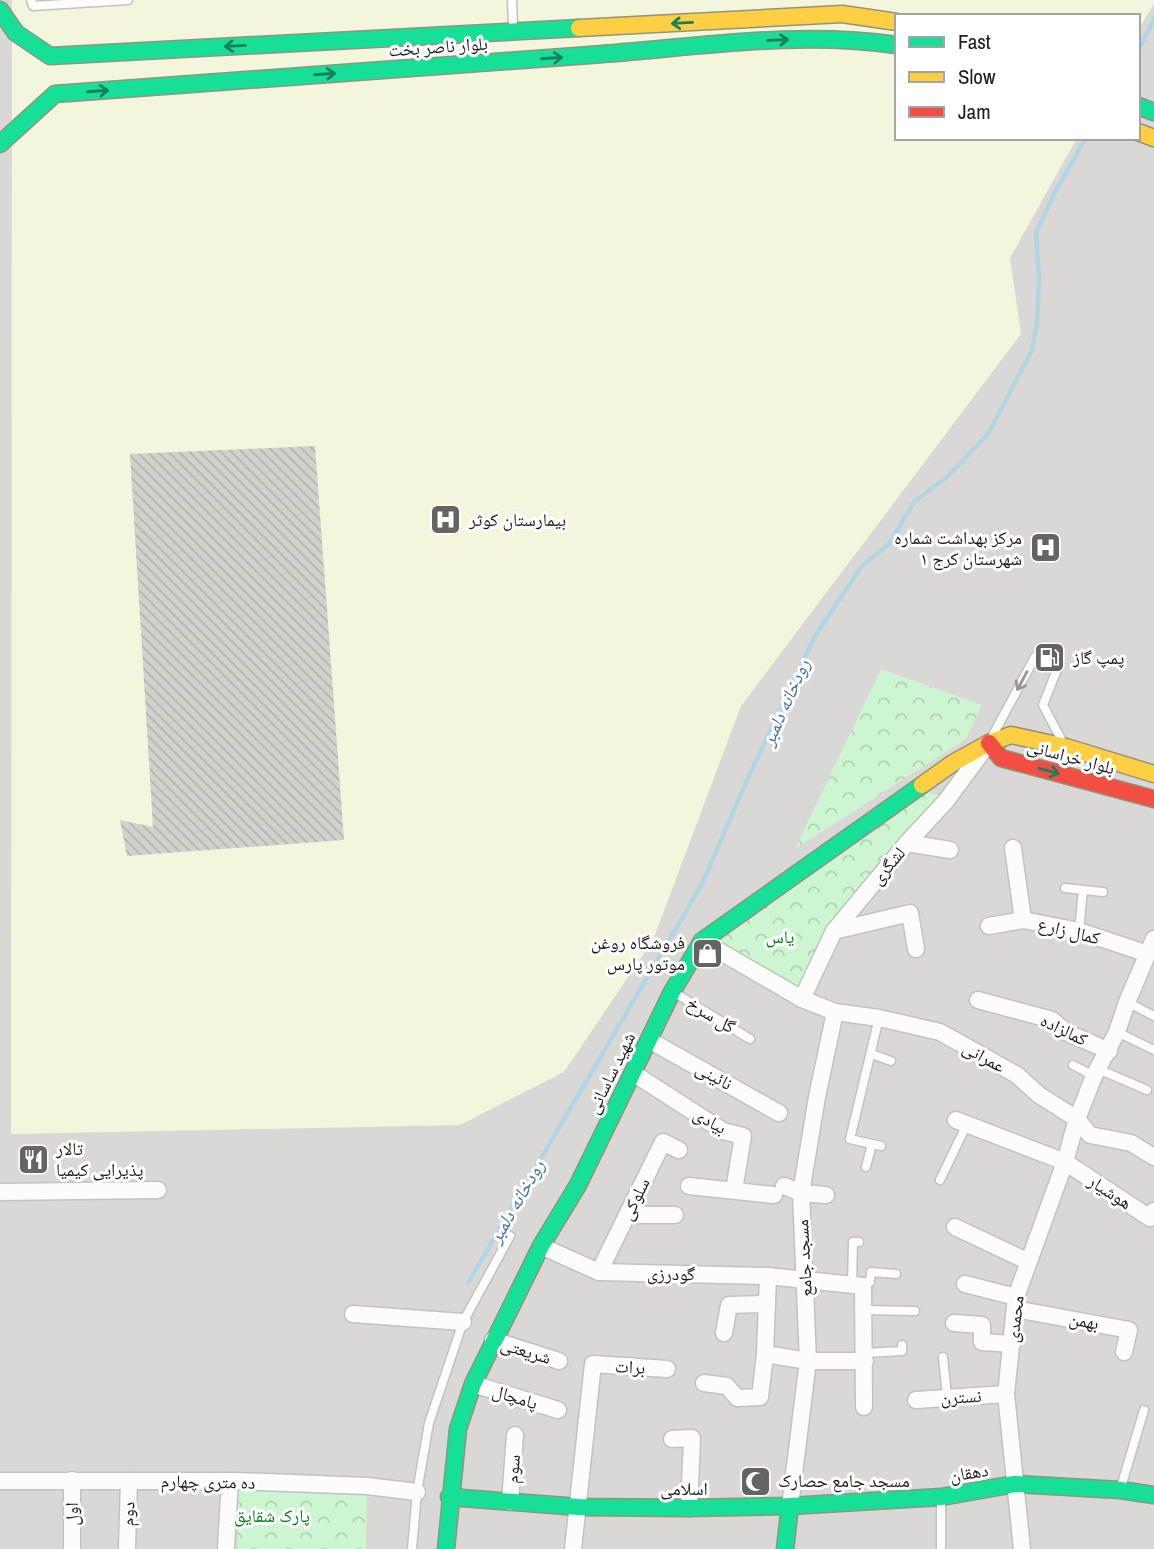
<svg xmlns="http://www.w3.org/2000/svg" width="1154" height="1549" viewBox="0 0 1154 1549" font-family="'Archivo Narrow','Noto Naskh Arabic',sans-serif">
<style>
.residential{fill:#d9d8d6;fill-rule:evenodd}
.education{fill:#f4f5dd}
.park{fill:url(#park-crowns)}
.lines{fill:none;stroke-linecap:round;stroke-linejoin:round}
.stream{stroke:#b3d5e2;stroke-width:4.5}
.building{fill:url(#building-back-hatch)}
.lane-casing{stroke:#c3c2c0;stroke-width:11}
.street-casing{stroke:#c3c2c0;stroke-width:19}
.fast-casing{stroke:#91947c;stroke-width:19}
.slow-casing{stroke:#91947c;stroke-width:19}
.jam-casing{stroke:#91947c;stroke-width:19}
.lane{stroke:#fcfcfb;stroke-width:8}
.street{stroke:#fcfcfb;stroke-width:16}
.fast{stroke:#16e098;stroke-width:16}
.slow{stroke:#ffcf43;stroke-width:16}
.jam{stroke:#f24e42;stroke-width:16}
.oneway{stroke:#197e5a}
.oneway2{stroke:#979797}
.labels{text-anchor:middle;stroke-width:6;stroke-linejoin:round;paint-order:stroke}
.street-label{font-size:18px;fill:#1c1c1c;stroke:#fff}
.poi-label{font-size:18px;fill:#1c1c1c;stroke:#fff;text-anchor:start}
.park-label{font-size:18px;fill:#018214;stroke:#fff}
.water-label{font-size:19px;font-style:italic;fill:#4072b3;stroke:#fff}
</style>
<defs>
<pattern id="park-crowns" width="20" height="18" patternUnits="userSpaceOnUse" patternTransform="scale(1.75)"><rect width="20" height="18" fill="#cef5d1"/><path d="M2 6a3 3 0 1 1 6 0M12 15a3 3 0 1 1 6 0" fill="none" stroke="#b0d1b3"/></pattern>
<pattern id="building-back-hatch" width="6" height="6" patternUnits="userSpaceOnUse" patternTransform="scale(1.75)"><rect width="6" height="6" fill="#d3d1cc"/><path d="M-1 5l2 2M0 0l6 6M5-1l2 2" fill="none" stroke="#b5b3af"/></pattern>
</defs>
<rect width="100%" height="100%" fill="#eae9e4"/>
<path class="residential" d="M 0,0 L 1154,0 L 1154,1549 L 0,1549 ZM 897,16 L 1138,16 L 1138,138 L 897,138 Z"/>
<path class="education" d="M 12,0 L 1154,0 L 1154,4 L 1138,30 L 1138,16 L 897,16 L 897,138 L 1077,138 L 1010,258 L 1021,334 L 741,706 L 653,940 L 564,1072 L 460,1125 L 11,1134 Z"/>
<g class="park">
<path d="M 881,669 L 982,705 L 966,739 L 795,849 Z"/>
<path d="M 916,788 L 940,796 L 907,843 L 834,915 L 802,999 L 702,941 Z"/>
<path d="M 238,1481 L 367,1486 L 366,1549 L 238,1549 Z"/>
</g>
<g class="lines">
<g class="stream">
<path d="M 1138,51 L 1154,19"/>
<path d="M 468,1283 L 702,884 L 747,780 L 814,638 L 861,567 L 890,543 L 914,502 L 947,477 L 988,434 L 1032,350 L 1037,323 L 1039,277 L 1036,233 L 1056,190 L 1086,138"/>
</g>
</g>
<path class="building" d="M 315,446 L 344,840 L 127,856 L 120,820 L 153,827 L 130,454 Z"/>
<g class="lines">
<defs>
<g id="lane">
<path d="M 31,0 L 33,6 L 128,0"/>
<path d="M 512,0 L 513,26"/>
<path d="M 993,735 L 1035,657 L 1058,667 L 1043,705 L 1062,741"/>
<path d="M 1065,888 L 1103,892"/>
<path d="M 1079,931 L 1083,890"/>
<path d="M 675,993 L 750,1039"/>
<path d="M 1127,1002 L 1154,1016"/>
<path d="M 879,1018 L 850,1139 L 881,1146"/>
<path d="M 1117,1032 L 1154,1050"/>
<path d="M 871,1054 L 891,1061"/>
<path d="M 1073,1065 L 1094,1076"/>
<path d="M 1098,1069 L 1147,1090"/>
<path d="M 866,1167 L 872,1144"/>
<path d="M 940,1180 L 967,1124"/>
<path d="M 852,1284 L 853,1242 L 859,1242"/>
<path d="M 863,1286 L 870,1282 L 871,1272 L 896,1274"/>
<path d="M 863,1310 L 915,1311"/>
<path d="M 864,1353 L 902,1351 L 902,1345"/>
<path d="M 943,1357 L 947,1396"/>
<path d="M 1121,1487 L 1144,1410"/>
<path d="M 412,1549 L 417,1492 L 429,1423 L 463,1322 L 510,1236"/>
<path d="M 941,1549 L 941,1500"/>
</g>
<g id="street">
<path d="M 907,843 L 950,850"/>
<path d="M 1013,848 L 1023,920"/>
<path d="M 989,926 L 1023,920 L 1079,931 L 1148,954"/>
<path d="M 834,931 L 910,913 L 916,949"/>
<path d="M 702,941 L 802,999 L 835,1012 L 879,1018 L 940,1032 L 1017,1075 L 1039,1095 L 1077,1119 L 1090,1135 L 1131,1143 L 1154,1157"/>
<path d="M 802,999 L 834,931 L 907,843 L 946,801 L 985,748"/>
<path d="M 978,1000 L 1052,1020 L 1066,1032 L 1109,1051"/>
<path d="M 649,1040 L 779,1113"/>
<path d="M 633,1073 L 723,1131 L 743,1136 L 734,1190"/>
<path d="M 956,1120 L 1065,1162 L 1150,1218 L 1154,1211"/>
<path d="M 689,1186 L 774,1195"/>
<path d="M 784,1186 L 801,1193 L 826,1195"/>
<path d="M 0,1192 L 158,1190"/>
<path d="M 627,1215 L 675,1215"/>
<path d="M 955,1227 L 1027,1261"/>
<path d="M 541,1246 L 599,1272 L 768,1276 L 863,1286 L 864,1407"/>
<path d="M 599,1272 L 663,1142 L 679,1150"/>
<path d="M 768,1276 L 765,1354 L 808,1361 L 865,1361"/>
<path d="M 965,1284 L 1016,1297"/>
<path d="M 1015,1309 L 1129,1330 L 1124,1352"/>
<path d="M 353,1314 L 463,1322"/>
<path d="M 954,1323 L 982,1325 L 982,1342 L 1012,1344"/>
<path d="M 724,1333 L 729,1305 L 767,1304"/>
<path d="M 493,1340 L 559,1361"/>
<path d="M 704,1383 L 727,1386 L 737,1398 L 760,1397 L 765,1354"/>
<path d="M 473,1384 L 558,1410"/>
<path d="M 916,1400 L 1006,1394"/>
<path d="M 672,1439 L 692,1438 L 689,1508"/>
<path d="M 0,1481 L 238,1481 L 367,1486 L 417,1492"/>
<path d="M 510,1502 L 515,1435"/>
<path d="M 790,1506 L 808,1361 L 801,1193 L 817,1097 L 835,1012"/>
<path d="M 127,1547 L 129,1481"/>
<path d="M 226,1547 L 230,1481"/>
<path d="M 72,1549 L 72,1480"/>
<path d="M 573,1549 L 593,1364 L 667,1369"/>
<path d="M 1022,1549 L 1006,1394 L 1016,1297 L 1065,1162 L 1077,1119 L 1094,1076 L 1117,1032 L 1127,1002 L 1154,939"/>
</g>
<g id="fast">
<path d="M 0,10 L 16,33 L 50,56 L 579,28"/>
<path d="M 1138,106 L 1154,112"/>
<path d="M 0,144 L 55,94 C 233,81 412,68 590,55 C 693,48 794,30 897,45"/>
<path d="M 449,1497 L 579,1507 L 689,1508 L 790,1506 L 941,1497 L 1015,1484 L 1120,1490 L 1154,1495"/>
<path d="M 446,1549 L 458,1429 L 473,1384 L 541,1246 L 578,1185 L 672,992 L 702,941 L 922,785"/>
<path d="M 785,1549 L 790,1506"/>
</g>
<g id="slow">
<path d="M 579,28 L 842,14 L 897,22"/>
<path d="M 1138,132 L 1154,138"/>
<path d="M 922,785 L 953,763 L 989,743 L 1011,735 L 1066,747 L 1154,774"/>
</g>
<path id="jam" d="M 989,743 L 1001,758 L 1154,799"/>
</defs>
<use href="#lane" class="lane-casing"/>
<use href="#street" class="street-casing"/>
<use href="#fast" class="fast-casing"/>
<use href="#slow" class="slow-casing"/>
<use href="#jam" class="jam-casing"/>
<use href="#lane" class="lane"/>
<use href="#street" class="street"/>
<use href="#fast" class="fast"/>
<use href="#slow" class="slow"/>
<use href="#jam" class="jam"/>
</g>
<defs><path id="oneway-shaft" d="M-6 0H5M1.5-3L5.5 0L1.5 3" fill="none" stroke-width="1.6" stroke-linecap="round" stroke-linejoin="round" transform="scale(1.75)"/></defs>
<g class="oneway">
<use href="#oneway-shaft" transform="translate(682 23) rotate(177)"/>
<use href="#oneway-shaft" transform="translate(778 40) rotate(-2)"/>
<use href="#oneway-shaft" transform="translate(235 46) rotate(177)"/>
<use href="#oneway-shaft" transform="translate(552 58) rotate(-4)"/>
<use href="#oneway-shaft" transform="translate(325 74) rotate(-4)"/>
<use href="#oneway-shaft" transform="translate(98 91) rotate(-4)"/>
<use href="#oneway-shaft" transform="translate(1049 771) rotate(15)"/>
</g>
<use class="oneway2" href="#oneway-shaft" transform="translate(1022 681) rotate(118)"/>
<defs>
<symbol id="hospital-square" viewBox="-11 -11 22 22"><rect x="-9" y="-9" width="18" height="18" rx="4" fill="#646462" stroke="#fff"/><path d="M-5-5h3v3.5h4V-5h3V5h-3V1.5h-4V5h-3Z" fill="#fff"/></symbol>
<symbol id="fuel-square" viewBox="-11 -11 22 22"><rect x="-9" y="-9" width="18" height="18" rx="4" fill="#646462" stroke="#fff"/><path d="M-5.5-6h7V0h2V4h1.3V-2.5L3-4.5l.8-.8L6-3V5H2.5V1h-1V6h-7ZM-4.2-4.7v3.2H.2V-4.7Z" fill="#fff"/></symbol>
<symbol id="shop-square" viewBox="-11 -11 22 22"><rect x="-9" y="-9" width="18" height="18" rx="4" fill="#646462" stroke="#fff"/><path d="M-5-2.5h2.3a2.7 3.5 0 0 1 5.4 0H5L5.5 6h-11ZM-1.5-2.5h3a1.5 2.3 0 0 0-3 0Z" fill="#fff"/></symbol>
<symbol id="restaurant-square" viewBox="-11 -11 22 22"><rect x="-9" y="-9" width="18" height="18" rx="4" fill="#646462" stroke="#fff"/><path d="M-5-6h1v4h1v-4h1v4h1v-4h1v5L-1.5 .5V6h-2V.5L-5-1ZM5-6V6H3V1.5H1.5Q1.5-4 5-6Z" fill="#fff"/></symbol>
<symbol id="mosque-square" viewBox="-11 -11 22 22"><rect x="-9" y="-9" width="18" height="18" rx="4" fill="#646462" stroke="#fff"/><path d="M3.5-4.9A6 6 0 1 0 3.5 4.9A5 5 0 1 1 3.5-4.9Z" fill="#fff"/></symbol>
</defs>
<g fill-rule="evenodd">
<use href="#hospital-square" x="428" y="502" width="35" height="35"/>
<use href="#hospital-square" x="1028" y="530" width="35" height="35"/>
<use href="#fuel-square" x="1032" y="640" width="35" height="35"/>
<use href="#shop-square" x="690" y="936" width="35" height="35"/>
<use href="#restaurant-square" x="16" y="1142" width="35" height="35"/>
<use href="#mosque-square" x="738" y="1464" width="35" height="35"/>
</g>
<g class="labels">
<g class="street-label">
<text transform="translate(438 47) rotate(-4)" y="6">بلوار ناصر بخت</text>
<text transform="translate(1071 757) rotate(15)" y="6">بلوار خراسانی</text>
<text transform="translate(888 866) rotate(-50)" y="6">لشگری</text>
<text transform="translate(1069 931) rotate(14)" y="6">کمال زارع</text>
<text transform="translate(711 1015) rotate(31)" y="6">گل سرخ</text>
<text transform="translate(1064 1030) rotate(26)" y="6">کمالزاده</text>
<text transform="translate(984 1057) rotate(29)" y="6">عمرانی</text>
<text transform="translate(611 1073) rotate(-64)" y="6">شهید ساسانی</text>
<text transform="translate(714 1076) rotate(29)" y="6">نائینی</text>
<text transform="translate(710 1121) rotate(29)" y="6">بیادی</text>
<text transform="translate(1110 1192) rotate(33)" y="6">هوشیار</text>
<text transform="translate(635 1199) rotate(-64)" y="6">سلوکی</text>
<text transform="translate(804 1258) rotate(-93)" y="6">مسجد جامع</text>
<text transform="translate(671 1274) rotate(1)" y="6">گودرزی</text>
<text transform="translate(1015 1319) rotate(-83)" y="6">محمدی</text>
<text transform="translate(1084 1321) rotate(10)" y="6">بهمن</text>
<text transform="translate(526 1351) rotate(17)" y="6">شریعتی</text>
<text transform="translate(630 1367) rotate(3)" y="6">برات</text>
<text transform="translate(515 1397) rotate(17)" y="6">پامچال</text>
<text transform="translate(961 1397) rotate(-3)" y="6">نسترن</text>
<text transform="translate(513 1469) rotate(-86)" y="6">سوم</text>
<text transform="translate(969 1473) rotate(-9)" y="6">دهقان</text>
<text transform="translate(208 1482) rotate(1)" y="6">ده متری چهارم</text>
<text x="684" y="1495">اسلامی</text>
<text transform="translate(72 1514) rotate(-90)" y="6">اول</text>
<text transform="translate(128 1514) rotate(-88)" y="6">دوم</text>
</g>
<g class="poi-label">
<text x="469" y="526">بیمارستان کوثر</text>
<text x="1022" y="544" text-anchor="end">مرکز بهداشت شماره<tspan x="1022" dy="21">۱ شهرستان کرج</tspan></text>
<text x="1073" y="664">پمپ گاز</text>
<text x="685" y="949" text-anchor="end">فروشگاه روغن<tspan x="685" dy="21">موتور پارس</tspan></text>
<text x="56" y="1155">تالار<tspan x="56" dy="21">پذیرایی کیمیا</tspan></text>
<text x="778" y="1487">مسجد جامع حصارک</text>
</g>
<g class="park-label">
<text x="780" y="943">یاس</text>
<text x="272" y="1522">پارک شقایق</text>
</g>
<g class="water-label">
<text transform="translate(785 702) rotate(-66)" y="7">رودخانه دلمبر</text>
<text transform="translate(516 1201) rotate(-60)" y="7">رودخانه دلمبر</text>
</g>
</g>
<rect x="895" y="14" width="245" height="126" fill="#ffffff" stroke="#a4a4a4" stroke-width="2"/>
<rect x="909" y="37" width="35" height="10" fill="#16e098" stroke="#a4a4a4" stroke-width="2"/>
<text x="958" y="49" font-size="21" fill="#1c1c1c">Fast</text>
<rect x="909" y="72" width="35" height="10" fill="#ffcf43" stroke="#a4a4a4" stroke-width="2"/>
<text x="958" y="84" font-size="21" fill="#1c1c1c">Slow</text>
<rect x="909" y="107" width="35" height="10" fill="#f24e42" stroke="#a4a4a4" stroke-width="2"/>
<text x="958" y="119" font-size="21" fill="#1c1c1c">Jam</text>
</svg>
